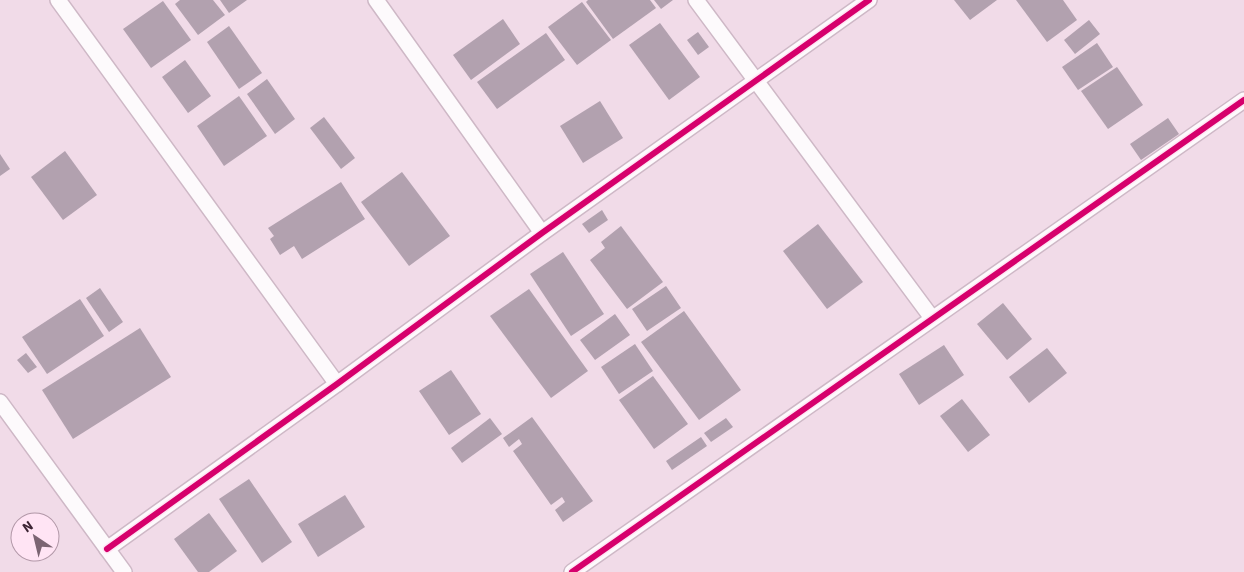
<svg xmlns="http://www.w3.org/2000/svg" width="1244" height="572" viewBox="0 0 1244 572" font-family="'Source Sans 3',sans-serif">
<style>
.building{fill:#b2a1af}
.lines{fill:none;stroke-linecap:round;stroke-linejoin:round}
.street-casing{stroke:#ceb8c6;stroke-width:18}
.street{stroke:#fdfafc;stroke-width:15}
.cycleway-casing{stroke:#ffe4f4;stroke-width:9}
.cycleway{stroke:#d6006c;stroke-width:6}
</style>
<rect width="100%" height="100%" fill="#f1dbe8"/>
<g class="building">
<path d="M 180,0 L 213,0 L 225,15 L 198,35 L 175,4 Z"/>
<path d="M 220,0 L 247,0 L 229,13 Z"/>
<path d="M 588,0 L 650,0 L 656,8 L 613,39 L 586,2 Z"/>
<path d="M 654,0 L 673,0 L 661,9 Z"/>
<path d="M 954,0 L 997,0 L 970,20 Z"/>
<path d="M 1016,0 L 1063,0 L 1077,20 L 1047,42 Z"/>
<path d="M 163,1 L 191,40 L 151,68 L 123,29 Z"/>
<path d="M 582,2 L 611,40 L 577,65 L 548,27 Z"/>
<path d="M 503,19 L 520,44 L 471,80 L 453,55 Z"/>
<path d="M 1089,20 L 1100,34 L 1075,54 L 1064,40 Z"/>
<path d="M 660,23 L 700,77 L 669,100 L 629,45 Z"/>
<path d="M 229,26 L 262,73 L 239,89 L 207,42 Z"/>
<path d="M 698,32 L 709,47 L 698,55 L 687,40 Z"/>
<path d="M 546,33 L 565,60 L 497,109 L 477,82 Z"/>
<path d="M 1097,43 L 1113,67 L 1078,90 L 1062,67 Z"/>
<path d="M 185,60 L 211,96 L 188,113 L 162,77 Z"/>
<path d="M 1117,67 L 1143,105 L 1108,129 L 1081,91 Z"/>
<path d="M 267,79 L 295,119 L 275,134 L 247,94 Z"/>
<path d="M 239,96 L 267,136 L 224,166 L 197,126 Z"/>
<path d="M 600,101 L 623,138 L 583,163 L 560,126 Z"/>
<path d="M 324,117 L 355,158 L 341,169 L 310,128 Z"/>
<path d="M 1168,118 L 1179,134 L 1141,160 L 1130,144 Z"/>
<path d="M 65,151 L 97,195 L 63,220 L 31,177 Z"/>
<path d="M 0,154 L 10,169 L 0,176 Z"/>
<path d="M 402,172 L 450,236 L 409,266 L 361,202 Z"/>
<path d="M 341,182 L 365,219 L 302,259 L 294,246 L 280,255 L 270,239 L 274,236 L 268,228 Z"/>
<path d="M 602,210 L 608,220 L 589,233 L 582,224 Z"/>
<path d="M 818,224 L 863,282 L 827,309 L 783,251 Z"/>
<path d="M 621,226 L 663,282 L 627,309 L 590,260 L 605,248 L 601,242 Z"/>
<path d="M 563,252 L 604,314 L 571,336 L 530,274 Z"/>
<path d="M 666,286 L 681,308 L 647,331 L 632,309 Z"/>
<path d="M 100,288 L 123,322 L 109,332 L 86,298 Z"/>
<path d="M 529,289 L 588,371 L 551,398 L 490,316 Z"/>
<path d="M 80,299 L 104,336 L 47,374 L 22,337 Z"/>
<path d="M 1003,303 L 1032,339 L 1007,360 L 977,324 Z"/>
<path d="M 684,311 L 741,390 L 699,420 L 641,342 Z"/>
<path d="M 615,314 L 630,335 L 595,360 L 580,340 Z"/>
<path d="M 140,328 L 171,377 L 73,439 L 42,390 Z"/>
<path d="M 635,344 L 653,371 L 619,394 L 601,367 Z"/>
<path d="M 944,345 L 964,375 L 919,405 L 899,374 Z"/>
<path d="M 1047,348 L 1067,373 L 1029,403 L 1009,377 Z"/>
<path d="M 26,353 L 37,367 L 28,373 L 17,360 Z"/>
<path d="M 451,370 L 481,414 L 449,435 L 419,391 Z"/>
<path d="M 653,376 L 688,424 L 654,449 L 619,400 Z"/>
<path d="M 962,399 L 990,435 L 968,452 L 940,416 Z"/>
<path d="M 532,417 L 593,501 L 563,522 L 555,510 L 565,502 L 562,497 L 551,505 L 513,451 L 522,444 L 519,439 L 509,447 L 503,438 Z"/>
<path d="M 490,418 L 502,434 L 462,463 L 451,448 Z"/>
<path d="M 726,418 L 733,427 L 711,442 L 704,433 Z"/>
<path d="M 701,437 L 707,446 L 672,470 L 666,461 Z"/>
<path d="M 249,479 L 292,542 L 262,563 L 219,499 Z"/>
<path d="M 345,495 L 365,527 L 318,557 L 298,524 Z"/>
<path d="M 209,513 L 237,551 L 209,572 L 198,572 L 174,539 Z"/>
</g>
<g class="lines">
<defs>
<g id="street">
<path d="M 58,0 L 337,384"/>
<path d="M 376,0 L 542,233"/>
<path d="M 696,0 L 932,318"/>
<path d="M 0,402 L 124,572"/>
<path d="M 107,549 L 337,384 L 542,233 L 869,0"/>
<path d="M 572,572 L 1244,100"/>
</g>
</defs>
<use href="#street" class="street-casing"/>
<use href="#street" class="street"/>
<defs>
<g id="cycleway">
<path d="M 107,549 L 337,384 L 542,233 L 869,0"/>
<path d="M 572,572 L 1244,100"/>
</g>
</defs>
<use href="#cycleway" class="cycleway-casing"/>
<use href="#cycleway" class="cycleway"/>
</g>
<g transform="translate(35 537) rotate(325)"><circle r="24" fill="#ffe4f4" stroke="#b197a7"/>
<path d="M0-4L9 19L0 12L-9 19Z" fill="#7b6472"/>
<text y="-8" font-size="14" font-weight="bold" text-anchor="middle" fill="#3c2433">N</text>
</g>
</svg>
